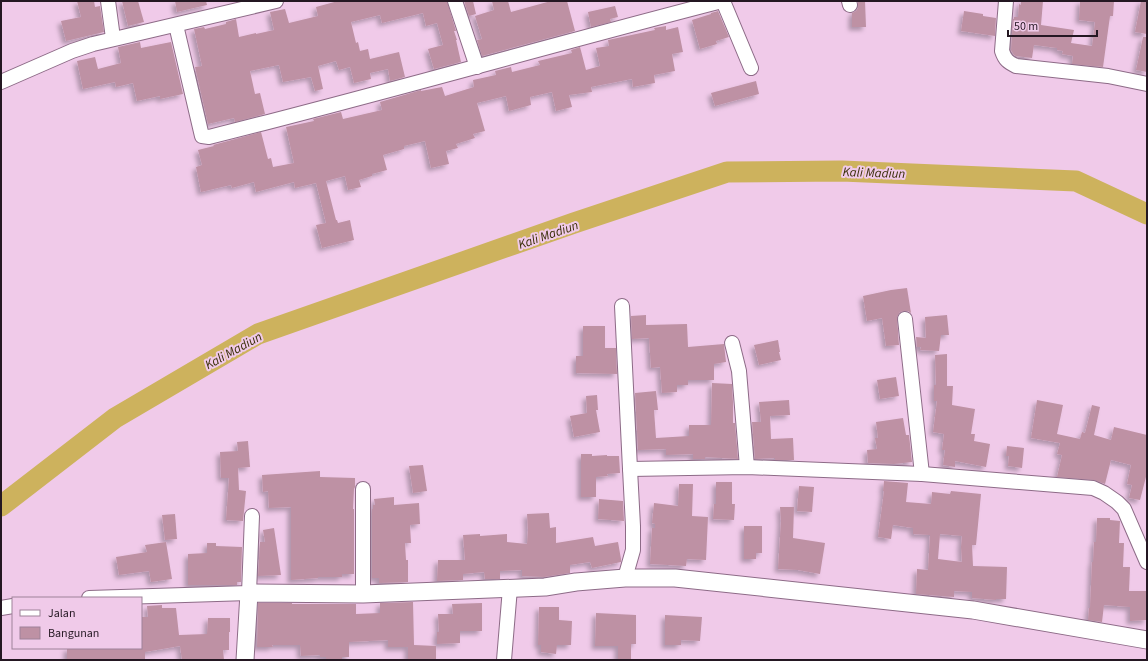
<svg xmlns="http://www.w3.org/2000/svg" width="1148" height="661" viewBox="0 0 1148 661" font-family="'Source Sans 3',sans-serif">
<style>
.lines{fill:none;stroke-linecap:round;stroke-linejoin:round}
.river{stroke:#cdb25d;stroke-width:21}
.building{fill:#be91a4;fill-rule:evenodd;filter:url(#shadow)}
.minor-casing{stroke:#8d6b87;stroke-width:16}
.tertiary-casing{stroke:#8d6b87;stroke-width:19}
.minor{stroke:#fff;stroke-width:14}
.tertiary{stroke:#fff;stroke-width:17}
.labels{text-anchor:middle;stroke-width:4;stroke-linejoin:round;paint-order:stroke}
.water-label{font-size:13px;font-style:italic;fill:#3a2f08;stroke:#f0cae9}
</style>
<defs>
<filter id="shadow"><feDropShadow dx="-3.5" dy="3.5" stdDeviation="2" flood-color="#0004"/></filter>
</defs>
<rect width="100%" height="100%" fill="#f0cae9"/>
<g class="lines">
<path class="river" d="M 1,506 L 115,418 L 258,334 L 574,223 L 727,172 L 842,171 L 1076,181 L 1147,214"/>
</g>
<g class="building">
<path d="M 77,1 L 94,1 L 95,7 L 100,6 L 104,32 L 66,41 L 61,21 L 81,17 Z"/>
<path d="M 122,1 L 138,1 L 144,22 L 128,26 Z"/>
<path d="M 175,1 L 206,1 L 207,5 L 177,12 Z"/>
<path d="M 338,1 L 447,1 L 456,31 L 454,31 L 457,40 L 456,40 L 461,62 L 434,69 L 428,49 L 443,45 L 437,23 L 426,26 L 423,13 L 382,23 L 380,15 L 351,22 L 356,43 L 358,42 L 360,51 L 368,49 L 370,59 L 399,52 L 405,77 L 390,81 L 388,69 L 370,73 L 371,79 L 354,83 L 350,67 L 339,70 L 336,61 L 318,66 L 323,89 L 315,91 L 311,77 L 283,82 L 279,65 L 250,71 L 255,94 L 260,93 L 265,114 L 235,122 L 234,118 L 208,124 L 195,67 L 202,66 L 194,29 L 204,27 L 205,29 L 226,24 L 226,22 L 236,19 L 239,37 L 256,33 L 256,34 L 274,30 L 270,12 L 285,9 L 289,23 L 318,16 L 316,7 Z"/>
<path d="M 464,1 L 473,1 L 476,14 L 469,16 Z"/>
<path d="M 492,1 L 508,1 L 511,12 L 551,1 L 567,1 L 575,31 L 482,56 L 477,40 L 482,39 L 475,16 L 494,10 Z"/>
<path d="M 858,1 L 865,1 L 866,27 L 852,27 L 852,13 L 856,11 L 858,8 Z"/>
<path d="M 1021,1 L 1043,1 L 1041,25 L 1074,30 L 1071,43 L 1092,46 L 1095,22 L 1079,20 L 1080,1 L 1114,1 L 1113,16 L 1110,16 L 1103,67 L 1072,64 L 1073,56 L 1062,54 L 1063,51 L 1057,50 L 1057,48 L 1034,45 L 1032,58 L 1016,56 L 1014,55 L 1011,50 L 1013,19 L 1014,19 L 1014,17 L 1018,17 L 1019,4 L 1021,5 Z"/>
<path d="M 1141,1 L 1147,1 L 1147,34 L 1135,32 Z"/>
<path d="M 615,6 L 618,17 L 610,19 L 611,22 L 591,27 L 588,12 Z"/>
<path d="M 718,11 L 729,37 L 716,41 L 717,44 L 700,49 L 692,20 L 711,14 L 711,13 Z"/>
<path d="M 964,11 L 983,14 L 983,16 L 996,18 L 995,36 L 961,31 Z"/>
<path d="M 666,26 L 666,30 L 678,27 L 683,52 L 672,54 L 675,71 L 654,75 L 655,83 L 633,87 L 632,79 L 591,87 L 592,92 L 569,95 L 572,107 L 556,111 L 552,92 L 530,97 L 531,105 L 509,111 L 506,96 L 477,103 L 485,131 L 473,134 L 475,138 L 456,144 L 458,148 L 446,151 L 449,164 L 431,168 L 425,141 L 404,146 L 404,149 L 383,155 L 387,170 L 372,174 L 372,176 L 359,180 L 361,187 L 348,190 L 345,176 L 326,181 L 336,220 L 337,220 L 338,223 L 350,220 L 354,240 L 322,248 L 316,225 L 326,223 L 316,183 L 295,188 L 294,182 L 256,192 L 254,182 L 232,188 L 231,185 L 201,192 L 196,167 L 202,165 L 198,150 L 214,146 L 213,145 L 261,132 L 268,159 L 271,158 L 273,167 L 294,163 L 286,127 L 314,121 L 313,119 L 341,112 L 343,119 L 382,110 L 380,102 L 421,90 L 421,91 L 442,87 L 445,96 L 474,87 L 473,80 L 496,75 L 495,71 L 511,67 L 512,72 L 540,65 L 538,61 L 572,53 L 571,50 L 580,47 L 586,70 L 600,66 L 596,48 L 609,46 L 608,40 L 655,30 L 654,28 Z"/>
<path d="M 1143,37 L 1147,37 L 1147,72 L 1136,70 Z"/>
<path d="M 140,42 L 141,48 L 171,42 L 183,94 L 160,99 L 160,96 L 137,101 L 133,83 L 116,87 L 115,82 L 83,89 L 77,61 L 95,57 L 98,69 L 121,63 L 118,47 Z"/>
<path d="M 756,81 L 759,94 L 715,106 L 711,93 Z"/>
<path d="M 907,288 L 911,313 L 908,311 L 904,311 L 900,312 L 897,317 L 899,345 L 886,346 L 882,318 L 867,321 L 863,296 L 891,290 Z"/>
<path d="M 646,315 L 646,325 L 687,324 L 688,347 L 724,344 L 726,362 L 714,364 L 714,380 L 688,380 L 688,385 L 677,385 L 677,392 L 662,393 L 660,367 L 651,368 L 649,338 L 632,339 L 631,316 Z"/>
<path d="M 947,315 L 949,335 L 941,335 L 939,351 L 920,350 L 921,347 L 917,347 L 916,337 L 926,338 L 925,317 Z"/>
<path d="M 583,326 L 605,326 L 605,348 L 616,348 L 617,374 L 576,373 L 576,356 L 583,356 Z"/>
<path d="M 778,340 L 780,352 L 779,352 L 781,360 L 759,365 L 754,345 Z"/>
<path d="M 947,354 L 947,386 L 953,386 L 952,405 L 975,409 L 971,434 L 975,434 L 974,441 L 990,444 L 986,467 L 955,461 L 955,467 L 943,465 L 945,450 L 942,450 L 944,434 L 933,432 L 937,401 L 934,401 L 934,385 L 936,385 L 935,355 Z"/>
<path d="M 896,377 L 899,396 L 880,399 L 877,380 Z"/>
<path d="M 712,383 L 732,384 L 733,402 L 733,423 L 735,423 L 738,459 L 705,457 L 705,459 L 693,459 L 693,454 L 666,455 L 666,449 L 638,450 L 635,393 L 656,391 L 658,410 L 654,410 L 656,438 L 689,436 L 689,425 L 711,425 Z"/>
<path d="M 597,395 L 598,410 L 596,410 L 600,432 L 574,437 L 570,416 L 587,413 L 586,396 Z"/>
<path d="M 789,400 L 790,415 L 770,416 L 771,439 L 793,438 L 794,460 L 775,460 L 775,458 L 755,459 L 752,422 L 761,422 L 759,402 Z"/>
<path d="M 1037,400 L 1063,405 L 1057,434 L 1080,439 L 1082,432 L 1085,433 L 1092,405 L 1100,407 L 1094,435 L 1111,440 L 1114,427 L 1147,435 L 1147,473 L 1140,500 L 1129,498 L 1132,485 L 1127,484 L 1131,465 L 1111,460 L 1105,484 L 1094,480 L 1057,477 L 1062,455 L 1057,454 L 1060,443 L 1031,438 Z"/>
<path d="M 903,418 L 906,435 L 909,435 L 912,462 L 894,464 L 868,463 L 867,450 L 877,449 L 875,438 L 878,438 L 876,422 Z"/>
<path d="M 248,441 L 250,467 L 238,468 L 239,490 L 246,491 L 243,521 L 226,520 L 229,478 L 221,478 L 220,452 L 238,451 L 237,442 Z"/>
<path d="M 1007,446 L 1024,448 L 1022,468 L 1008,466 L 1009,456 L 1006,456 Z"/>
<path d="M 581,454 L 592,454 L 592,456 L 607,455 L 607,456 L 619,456 L 620,473 L 607,474 L 608,476 L 596,477 L 596,497 L 581,497 Z"/>
<path d="M 423,465 L 427,491 L 413,493 L 409,466 Z"/>
<path d="M 320,471 L 320,477 L 355,478 L 355,487 L 354,489 L 353,509 L 354,509 L 354,574 L 342,574 L 342,577 L 318,577 L 318,578 L 291,580 L 291,507 L 269,508 L 268,491 L 263,492 L 262,475 Z"/>
<path d="M 884,481 L 908,483 L 906,502 L 931,504 L 932,492 L 950,494 L 951,491 L 981,494 L 976,545 L 972,545 L 973,566 L 1007,567 L 1006,599 L 996,599 L 996,600 L 972,598 L 972,592 L 954,591 L 954,597 L 916,594 L 917,569 L 928,570 L 930,535 L 913,534 L 913,528 L 893,525 L 891,539 L 878,537 L 884,491 L 883,491 ZM 940,534 L 962,536 L 961,547 L 962,562 L 938,559 Z"/>
<path d="M 716,482 L 732,482 L 732,504 L 735,504 L 734,520 L 713,519 L 714,504 L 716,504 Z"/>
<path d="M 679,484 L 693,484 L 692,516 L 708,517 L 706,560 L 687,559 L 686,566 L 650,564 L 652,528 L 655,528 L 655,524 L 652,523 L 654,503 L 678,506 Z"/>
<path d="M 799,486 L 814,487 L 812,512 L 797,511 Z"/>
<path d="M 394,497 L 394,505 L 419,503 L 420,524 L 410,525 L 411,543 L 405,543 L 406,560 L 408,560 L 408,582 L 379,583 L 379,578 L 372,578 L 372,509 L 373,509 L 373,505 L 375,505 L 374,499 Z"/>
<path d="M 599,499 L 623,501 L 624,521 L 598,519 Z"/>
<path d="M 780,507 L 794,507 L 793,538 L 825,543 L 820,574 L 798,570 L 778,569 L 781,521 Z"/>
<path d="M 549,513 L 550,528 L 556,527 L 556,543 L 593,537 L 595,546 L 618,542 L 621,559 L 621,562 L 592,568 L 590,562 L 570,565 L 570,573 L 544,577 L 522,576 L 522,570 L 500,571 L 500,579 L 485,579 L 484,572 L 463,574 L 463,580 L 437,581 L 438,560 L 465,560 L 463,535 L 480,534 L 480,536 L 507,534 L 507,542 L 527,544 L 528,530 L 527,514 Z"/>
<path d="M 175,514 L 177,539 L 165,540 L 162,515 Z"/>
<path d="M 1097,518 L 1110,518 L 1110,520 L 1120,521 L 1119,543 L 1124,543 L 1123,567 L 1130,567 L 1129,591 L 1146,591 L 1147,620 L 1130,621 L 1130,607 L 1104,605 L 1102,622 L 1088,620 L 1089,608 L 1090,608 L 1092,562 L 1093,562 L 1094,542 L 1096,542 Z"/>
<path d="M 744,526 L 762,526 L 762,553 L 756,553 L 756,559 L 744,559 Z"/>
<path d="M 274,528 L 281,575 L 258,576 L 260,542 L 265,542 L 263,530 Z"/>
<path d="M 166,542 L 172,579 L 151,582 L 149,571 L 119,575 L 116,557 L 147,552 L 145,545 Z"/>
<path d="M 207,543 L 216,543 L 216,546 L 242,547 L 241,582 L 237,582 L 237,585 L 188,585 L 188,554 L 207,553 Z"/>
<path d="M 413,602 L 414,645 L 436,646 L 436,660 L 408,660 L 408,647 L 388,647 L 388,640 L 349,642 L 349,657 L 342,657 L 342,660 L 326,660 L 326,657 L 320,657 L 320,655 L 301,656 L 300,645 L 272,645 L 273,647 L 257,647 L 258,603 L 292,603 L 292,604 L 356,604 L 356,614 L 380,613 L 380,603 Z"/>
<path d="M 482,603 L 482,631 L 460,631 L 460,643 L 437,644 L 437,632 L 439,632 L 438,614 L 453,614 L 452,604 Z"/>
<path d="M 162,605 L 162,608 L 176,608 L 179,635 L 207,634 L 208,618 L 230,618 L 230,632 L 229,632 L 229,650 L 223,650 L 224,660 L 182,660 L 180,646 L 145,652 L 145,660 L 67,660 L 67,648 L 141,648 L 141,617 L 148,617 L 147,606 Z"/>
<path d="M 539,607 L 559,607 L 559,620 L 572,621 L 571,645 L 557,645 L 556,654 L 541,652 L 541,645 L 538,645 Z"/>
<path d="M 596,613 L 636,615 L 636,644 L 631,644 L 631,660 L 618,660 L 618,646 L 595,646 Z"/>
<path d="M 665,615 L 702,617 L 700,641 L 681,640 L 681,645 L 665,645 Z"/>
</g>
<g class="lines">
<defs>
<g id="minor">
<path d="M 108,1 L 113,38"/>
<path d="M 455,1 L 477,67"/>
<path d="M 723,1 L 751,68"/>
<path d="M 849,1 L 850,5"/>
<path d="M 1006,1 L 1002,51 C 1005,60 1008,62 1016,66 L 1108,76 L 1147,84"/>
<path d="M 176,25 L 201,132 L 202,136 L 209,137 C 381,94 551,45 722,1"/>
<path d="M 1,82 L 72,51 L 93,44 L 276,1"/>
<path d="M 622,306 L 630,469 L 633,526 L 633,550 L 625,578"/>
<path d="M 905,319 L 922,474"/>
<path d="M 732,343 L 739,371 L 747,467"/>
<path d="M 630,469 L 747,467 L 922,474 L 1093,488 L 1104,493 L 1117,502 L 1124,509 L 1147,562"/>
<path d="M 363,489 L 363,594"/>
<path d="M 89,598 L 249,593 L 252,516"/>
<path d="M 1,608 L 13,606"/>
<path d="M 504,660 L 510,588"/>
</g>
<path id="tertiary" d="M 245,660 L 249,593 L 363,594 L 545,587 L 576,582 L 625,578 L 675,578 L 973,610 L 1147,640"/>
</defs>
<use href="#minor" class="minor-casing"/>
<use href="#tertiary" class="tertiary-casing"/>
<use href="#minor" class="minor"/>
<use href="#tertiary" class="tertiary"/>
</g>
<g class="labels">
<g class="water-label">
<text transform="translate(874 172) rotate(2)" y="5">Kali Madiun</text>
<text transform="translate(548 234) rotate(-19)" y="5">Kali Madiun</text>
<text transform="translate(233 350) rotate(-29)" y="5">Kali Madiun</text>
</g>
</g>
<rect width="1148" height="661" fill="none" stroke="#241722" stroke-width="4"/>
<rect x="12" y="597" width="130" height="52" fill="#f0cae9" stroke="#9e8299"/>
<rect x="20" y="610" width="20" height="6" fill="#ffffff" stroke="#9e8299"/>
<text x="48" y="617" font-size="12" fill="#241722">Jalan</text>
<rect x="20" y="627" width="20" height="12" fill="#be91a4" stroke="#9e8299"/>
<text x="48" y="637" font-size="12" fill="#241722">Bangunan</text>
<path d="M1008 30v6h89v-6" fill="none" stroke="#241722" stroke-width="2"/>
<text x="1014" y="30" font-size="12" fill="#241722" stroke="#f0cae9" stroke-width="3" paint-order="stroke">50 m</text>
</svg>
